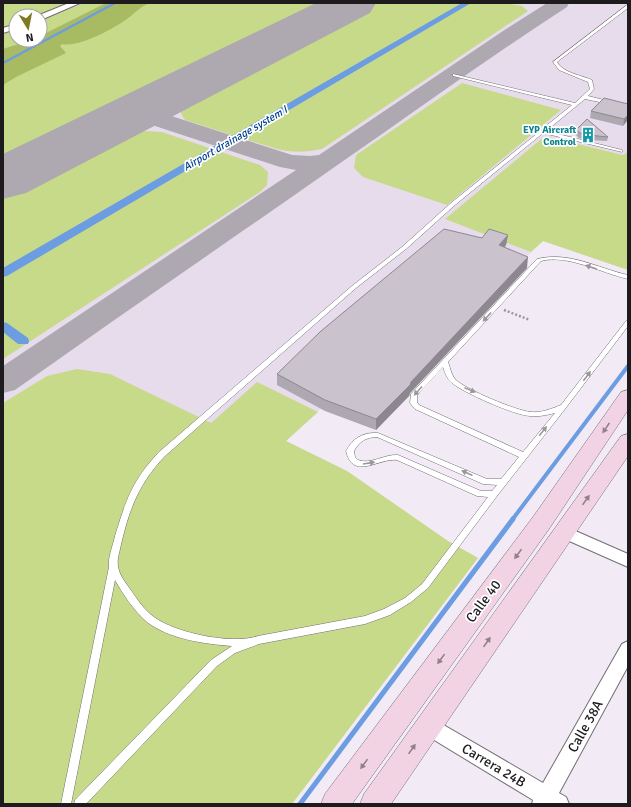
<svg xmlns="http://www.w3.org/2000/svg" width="631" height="807" viewBox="0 0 631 807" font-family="Signika,sans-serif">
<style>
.built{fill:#e7dcec}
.green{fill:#c7da89}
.forest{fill:#a8bb63}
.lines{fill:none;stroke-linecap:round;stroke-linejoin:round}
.stream-far2{stroke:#6c9ce2;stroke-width:2.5}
.stream-far1{stroke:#6c9ce2;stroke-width:4}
.stream{stroke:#6c9ce2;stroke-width:5}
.canal{fill:#6c9ce2;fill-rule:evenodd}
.taxiway{fill:#aea9b1;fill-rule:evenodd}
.runway{fill:#aea9b1;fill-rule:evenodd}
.service-casing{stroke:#736d75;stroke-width:1}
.minor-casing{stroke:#736d75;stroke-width:2}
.secondary-casing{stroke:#736d75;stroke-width:1}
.path{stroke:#9d979f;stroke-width:2.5;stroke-dasharray:2 2;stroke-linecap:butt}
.service{fill:#fff;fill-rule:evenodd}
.minor{fill:#fff;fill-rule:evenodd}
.secondary{fill:#f2d3e4;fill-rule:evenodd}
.wall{fill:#aea8b0}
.shaded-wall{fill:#8d8890}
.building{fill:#cac3cd;stroke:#8d8890}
.oneway{fill:#9a989a}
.oneway2{fill:#93808b}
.labels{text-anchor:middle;stroke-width:3.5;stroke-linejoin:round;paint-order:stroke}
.far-culture-label{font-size:10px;font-weight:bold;fill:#0d838f;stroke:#fff;text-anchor:end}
.far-water-label{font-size:11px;font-style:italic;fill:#004192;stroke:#fff}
.near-street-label{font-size:14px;fill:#1e1b1f;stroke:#fff}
</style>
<rect width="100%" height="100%" fill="#f2ebf5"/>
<path class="built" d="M 84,3 L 628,3 L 628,270 L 543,241 L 519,264 L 529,269 L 448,357 L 376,430 L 321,409 L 286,441 L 347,471 L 448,541 L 478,558 L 292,804 L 3,804 L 3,34 L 7,32 L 16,40 L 40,40 L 40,20 Z"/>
<g class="green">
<path d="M 3,3 L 69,3 L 35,16 L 16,16 L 16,23 L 3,28 Z"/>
<path d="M 84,3 L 320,3 L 3,158 L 3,34 L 16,29 L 16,40 L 40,40 L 40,20 Z"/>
<path d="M 374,3 L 506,3 L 522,6 L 528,11 L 322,149 C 306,152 293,153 277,149 L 185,120 C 179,111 178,108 185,100 Z"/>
<path d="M 462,83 L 561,110 L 447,205 L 363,177 L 354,168 L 356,155 Z"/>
<path d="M 144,131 L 162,132 L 260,165 L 268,172 L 267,185 L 260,192 L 3,359 L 3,197 L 123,134 Z"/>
<path d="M 545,136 L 623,155 L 628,152 L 628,270 L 543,241 L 531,252 L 445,219 Z"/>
<path d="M 77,369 L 110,374 L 211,423 L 257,382 L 318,412 L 286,441 L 347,471 L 448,541 L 478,558 L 292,804 L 3,804 L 3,403 L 47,376 Z"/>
</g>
<path class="forest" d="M 106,3 L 150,3 C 141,6 135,13 127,19 C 113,29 78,48 62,44 L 60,46 L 66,53 L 16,77 L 3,85 L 3,49 L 31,40 L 40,40 L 40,36 Z"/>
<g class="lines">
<path class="stream-far2" d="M 3,63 L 115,3"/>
<path class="stream-far1" d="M 512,520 L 628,366"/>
<path class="stream" d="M 300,804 L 513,519"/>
<g class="canal">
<path d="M 462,3 L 471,3 L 7,276 L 3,277 L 3,268 Z"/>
<path d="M 3,322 L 7,323 L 28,338 L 29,341 L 28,344 L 18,344 L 3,332 Z"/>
</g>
<path class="taxiway" d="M 547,3 L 569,3 L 567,7 C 488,58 413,113 336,166 C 229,241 122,314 15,390 L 3,393 L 3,366 L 296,170 L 280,167 L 152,125 L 134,124 L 119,127 L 111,125 L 107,120 L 111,115 L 137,110 L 143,99 L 151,97 L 159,99 L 163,104 L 161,108 L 162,113 L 292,155 L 310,156 L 319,155 L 503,31 Z"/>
<path class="runway" d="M 316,3 L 376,3 L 370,13 L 26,193 L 3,199 L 3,154 Z"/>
<defs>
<path id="service" d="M 627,5 L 628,5 L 628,8 L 557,62 C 563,73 581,75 592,80 L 594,89 L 588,96 L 628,106 L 628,108 L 585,99 L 546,131 L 622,150 L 622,152 L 543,133 L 455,205 L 406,249 L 356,288 L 165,456 C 135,487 127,517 118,558 C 116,571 123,579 130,589 C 137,599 144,610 154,617 C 175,633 233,645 258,636 L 365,616 L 384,609 L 405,598 L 422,584 L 488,497 L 477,496 L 397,460 C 378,458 353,481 346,451 C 353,438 363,432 378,433 L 487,479 L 501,479 L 519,457 L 415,409 L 410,403 L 411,394 L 537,259 C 569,251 597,268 628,275 L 628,279 C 601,273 568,254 541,261 L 448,362 C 450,367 451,374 455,379 C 464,389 517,411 531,412 C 541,413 551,409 561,405 L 626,321 L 628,320 L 628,326 L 565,409 L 497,496 L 428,588 L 411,602 L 390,615 L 365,624 L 259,644 L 235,653 L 217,666 L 86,804 L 74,804 L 75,800 L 211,660 L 232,646 C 205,644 169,639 147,622 C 134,611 123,594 115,580 L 71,804 L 61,804 L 109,567 C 108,556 113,546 115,536 C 126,500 132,481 159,452 L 352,286 L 402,247 L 451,203 L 539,132 L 539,130 L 541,130 L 572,105 L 453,76 L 453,74 L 575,103 L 590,89 L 588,82 L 559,70 L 553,62 ZM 443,367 C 445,373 447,379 452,383 C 464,393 514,415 530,416 C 538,417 547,415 555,413 L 523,452 L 419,405 L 417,402 L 417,395 ZM 377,437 L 483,484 L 497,485 L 492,491 L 481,491 L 398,455 C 384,454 371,465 358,460 L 355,457 L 354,451 C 359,442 366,437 377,437 Z"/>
<g id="minor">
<path d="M 69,3 L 80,3 L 43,19 L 40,19 L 40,16 L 37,16 Z"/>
<path d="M 16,24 L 16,29 L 3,33 L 3,28 Z"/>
<path d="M 564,526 L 628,554 L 628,567 L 558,536 L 556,532 L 558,528 Z"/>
<path d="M 628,641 L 628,666 L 559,793 L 566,797 L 569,804 L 532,804 L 533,800 L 421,732 L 418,726 L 421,720 L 428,717 L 435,720 L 543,783 L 622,644 Z"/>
</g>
<g id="secondary">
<path d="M 628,390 L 628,410 L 549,529 L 352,804 L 321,804 L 325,794 L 533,517 L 621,392 Z"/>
<path d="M 628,434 L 628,456 L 391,804 L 360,804 L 364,794 L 621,436 Z"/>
</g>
</defs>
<use href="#service" class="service-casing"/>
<use href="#minor" class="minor-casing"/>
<use href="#secondary" class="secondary-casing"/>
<path class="path" d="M 504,310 L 530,320"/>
<use href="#service" class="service"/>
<use href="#minor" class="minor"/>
<use href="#secondary" class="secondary"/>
</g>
<g class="wall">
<path d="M 628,104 L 623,126 L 590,118 L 591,111 Z"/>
<path d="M 576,130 L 608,137 L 607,141 L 587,140 L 579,138 L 575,134 Z"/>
<path d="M 508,235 L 506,245 L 505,247 L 527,268 L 410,393 L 409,396 L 376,430 L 325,411 L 277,385 L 277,374 L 482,238 Z"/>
</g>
<g class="shaded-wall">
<path d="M 628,115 L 628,120 L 623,126 L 624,119 Z"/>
<path d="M 508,235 L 506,245 L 498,255 L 499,245 Z"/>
<path d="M 528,257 L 527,268 L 410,393 L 409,396 L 376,430 L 376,419 Z"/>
</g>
<g class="building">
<path d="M 604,98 L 628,104 L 628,115 L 624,119 L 591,111 Z"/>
<path d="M 587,119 L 608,137 L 588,135 L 580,133 L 576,130 Z"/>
<path d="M 444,229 L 482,238 L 489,229 L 508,235 L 499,245 L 528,257 L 411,382 L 410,385 L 376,419 L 325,400 L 277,374 L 321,331 Z"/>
</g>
<defs><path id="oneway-solid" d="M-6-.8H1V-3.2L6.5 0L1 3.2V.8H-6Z"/></defs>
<g class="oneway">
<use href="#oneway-solid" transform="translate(591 267) rotate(-161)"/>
<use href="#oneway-solid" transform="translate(487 317) rotate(133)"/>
<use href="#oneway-solid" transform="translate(587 376) rotate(-53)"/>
<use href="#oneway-solid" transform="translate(470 390) rotate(22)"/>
<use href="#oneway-solid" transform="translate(418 391) rotate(132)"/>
<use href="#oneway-solid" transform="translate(543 431) rotate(-51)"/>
<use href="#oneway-solid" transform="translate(369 463) rotate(-9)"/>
<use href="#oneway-solid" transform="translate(467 473) rotate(-156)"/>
</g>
<g class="oneway2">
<use href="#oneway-solid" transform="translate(606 428) rotate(124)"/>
<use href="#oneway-solid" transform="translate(586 500) rotate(-55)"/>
<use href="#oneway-solid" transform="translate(518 554) rotate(126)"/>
<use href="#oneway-solid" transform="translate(487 642) rotate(-55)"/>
<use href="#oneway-solid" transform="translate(441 659) rotate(126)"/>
<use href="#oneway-solid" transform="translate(412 749) rotate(-55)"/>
<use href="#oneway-solid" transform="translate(364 764) rotate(126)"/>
</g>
<defs>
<symbol id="building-bare" viewBox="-9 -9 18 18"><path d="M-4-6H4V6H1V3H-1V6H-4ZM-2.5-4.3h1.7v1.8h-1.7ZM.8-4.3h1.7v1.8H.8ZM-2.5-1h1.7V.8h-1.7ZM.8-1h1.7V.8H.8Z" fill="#0f9aa8" stroke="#fff" stroke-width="2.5" paint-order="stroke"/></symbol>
</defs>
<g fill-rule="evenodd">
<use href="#building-bare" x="577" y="124" width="22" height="22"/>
</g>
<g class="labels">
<g class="far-culture-label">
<text x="576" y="133">EYP Aircraft<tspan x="576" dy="12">Control</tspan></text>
</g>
<g class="far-water-label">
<text transform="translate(235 138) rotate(-30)" y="4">Airport drainage system I</text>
</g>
<g class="near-street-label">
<text transform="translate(483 601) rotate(-54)" y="5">Calle 40</text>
<text transform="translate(585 726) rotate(-61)" y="5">Calle 38A</text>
<text transform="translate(494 765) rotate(31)" y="5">Carrera 24B</text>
</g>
</g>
<rect width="631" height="807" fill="none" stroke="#1e1b1f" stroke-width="8"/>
<g transform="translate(28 28) rotate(170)"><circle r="19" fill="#ffffff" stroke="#a5a4a5"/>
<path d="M0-3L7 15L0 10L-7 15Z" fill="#7f7b22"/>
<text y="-6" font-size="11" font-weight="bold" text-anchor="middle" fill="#1e1b1f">N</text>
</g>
</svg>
